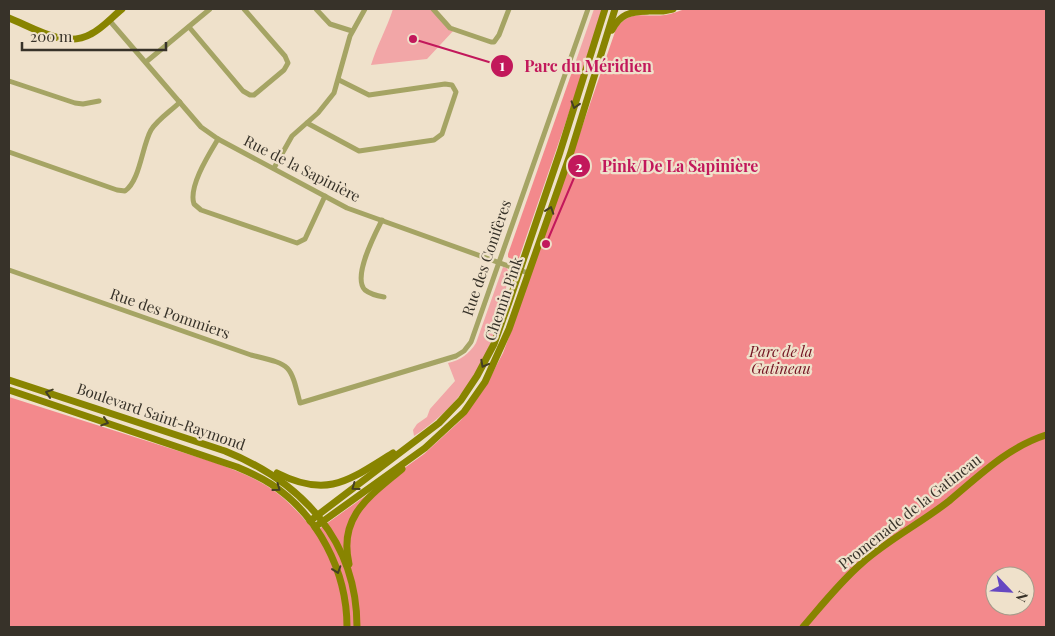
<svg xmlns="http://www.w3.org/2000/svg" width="1055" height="636" viewBox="0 0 1055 636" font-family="'Playfair Display',serif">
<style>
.green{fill:#f2a6a7}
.forest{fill:#f3898c;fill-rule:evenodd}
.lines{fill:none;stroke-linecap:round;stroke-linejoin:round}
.street{stroke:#a5a464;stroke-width:5}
.secondary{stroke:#888400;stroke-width:7}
.oneway{stroke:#433e23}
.labels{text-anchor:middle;stroke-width:4.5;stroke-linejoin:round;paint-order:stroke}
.street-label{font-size:15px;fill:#373229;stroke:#efe1cb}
.park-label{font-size:15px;font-style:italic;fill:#721321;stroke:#efe1cb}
.leader{fill:none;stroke:#c2185b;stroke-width:2}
.callout-dot{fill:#c2185b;stroke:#efe1cb;stroke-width:2}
.mark-label{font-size:15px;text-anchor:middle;font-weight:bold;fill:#fff}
.callout-label{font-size:16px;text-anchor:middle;font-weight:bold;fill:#c2185b;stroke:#efe1cb;stroke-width:4.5;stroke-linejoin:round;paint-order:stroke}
</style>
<rect width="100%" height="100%" fill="#efe1cb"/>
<g class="green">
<path d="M 393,9 L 433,9 L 454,30 L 427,59 L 371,65 C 377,45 387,28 393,9 Z"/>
<path d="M 594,9 L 602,9 L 583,72 L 573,69 Z"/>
<path d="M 503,267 L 507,268 C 510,276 506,286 505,294 C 504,307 499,319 495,331 C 480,375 453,411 414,436 L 413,430 L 417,424 L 427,417 L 430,409 L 455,381 L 448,363 C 461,360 469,354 476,343 Z"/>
</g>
<g class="forest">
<path d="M 685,9 L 1046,9 L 1046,627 L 9,627 L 9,397 L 216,463 C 234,470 254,477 270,488 C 288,500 302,516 315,532 L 424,454 L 461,420 L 484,389 L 503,353 L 512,329 L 616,29 C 630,8 645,18 665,15 C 672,14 678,11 685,9 ZM 995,576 L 1025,576 L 1025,606 L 995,606 Z"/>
<path d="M 573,69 L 583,72 L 519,258 L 517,261 L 513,261 L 508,257 L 508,254 Z"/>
</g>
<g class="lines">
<g class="street">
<path d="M 316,9 L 330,24 L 352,31"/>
<path d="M 433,9 L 450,28 L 491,42 L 494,42 L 499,35 L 509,9"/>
<path d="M 109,20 L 201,127 L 218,139 L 347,208 L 528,273"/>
<path d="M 189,27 L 243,91 L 250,95 L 254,95 L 284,70 L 288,63 L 285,56 L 244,9"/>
<path d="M 146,62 L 210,9"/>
<path d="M 9,81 L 75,103 L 83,104 L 99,101"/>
<path d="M 307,123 L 359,151 L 434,140 L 442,134 L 456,92 L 452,85 L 445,84 L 369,95 L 339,80"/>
<path d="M 218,139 C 209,154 188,187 194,204 L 201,210 L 297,243 L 305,239 L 325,196"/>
<path d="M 9,152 L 117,190 L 125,191 C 140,181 142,146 151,130 C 158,119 171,111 180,102"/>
<path d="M 274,168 L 292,136 L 318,113 L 334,93 L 350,36 L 365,9"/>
<path d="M 382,220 C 375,234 352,277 365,290 C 370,294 378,296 384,297"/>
<path d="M 9,270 L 251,355 C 291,365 290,363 300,403 L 456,356 L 464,351 L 471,342 L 588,9"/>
</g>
<g class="secondary">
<path d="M 644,11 L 663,11 L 673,9"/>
<path d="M 9,18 C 34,28 65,49 91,34 C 103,28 112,17 122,9"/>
<path d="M 612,30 C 620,14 630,12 647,11"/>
<path d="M 9,380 L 225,451 C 302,482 357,541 357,627"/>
<path d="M 9,390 L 237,467 C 249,472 260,477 271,484 C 318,515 347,571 347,627"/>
<path d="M 277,473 C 328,499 349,480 393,453"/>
<path d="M 310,521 L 439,423 L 461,400 L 477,376 L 494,344 L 509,302 L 560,152 L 605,9"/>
<path d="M 315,527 L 425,448 L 464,412 L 485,382 L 509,329 L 570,155 L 615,9"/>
<path d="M 349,564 C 338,516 370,496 402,469"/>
<path d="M 803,627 C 822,605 840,582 862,563 C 889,539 921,523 949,501 C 979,476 1008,447 1046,435"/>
</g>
</g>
<defs><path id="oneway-chevron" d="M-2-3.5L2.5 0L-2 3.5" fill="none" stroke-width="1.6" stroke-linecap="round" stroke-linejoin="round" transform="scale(1.25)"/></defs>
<g class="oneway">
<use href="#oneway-chevron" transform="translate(575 105) rotate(107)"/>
<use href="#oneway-chevron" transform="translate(550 210) rotate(-71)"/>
<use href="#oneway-chevron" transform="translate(484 364) rotate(118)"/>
<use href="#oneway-chevron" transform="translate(49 393) rotate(-162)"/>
<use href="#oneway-chevron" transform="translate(105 422) rotate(18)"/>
<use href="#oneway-chevron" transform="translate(355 487) rotate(144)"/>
<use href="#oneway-chevron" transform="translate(277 488) rotate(36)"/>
<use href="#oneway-chevron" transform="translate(337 570) rotate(71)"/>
</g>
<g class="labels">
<g class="street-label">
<text transform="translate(302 169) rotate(27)" y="5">Rue de la Sapinière</text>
<text transform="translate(487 258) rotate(-71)" y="5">Rue des Conifères</text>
<text transform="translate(504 299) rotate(-71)" y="5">Chemin Pink</text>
<text transform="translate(170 314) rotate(19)" y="5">Rue des Pommiers</text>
<text transform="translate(161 417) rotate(19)" y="5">Boulevard Saint-Raymond</text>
<text transform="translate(910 512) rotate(-38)" y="5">Promenade de la Gatineau</text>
</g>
<g class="park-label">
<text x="781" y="357">Parc de la<tspan x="781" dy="17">Gatineau</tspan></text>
</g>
</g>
<path class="leader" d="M413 39L502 66M546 244L579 166"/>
<g class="callout-dot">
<circle cx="413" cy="39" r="5"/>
<circle cx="546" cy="244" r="5"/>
<circle cx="502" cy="66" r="12"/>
<circle cx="579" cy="166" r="12"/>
</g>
<g class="mark-label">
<text x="502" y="71">1</text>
<text x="579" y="172">2</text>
</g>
<g class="callout-label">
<text x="588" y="72">Parc du Méridien</text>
<text x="680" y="172">Pink/De La Sapinière</text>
</g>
<rect width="1055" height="636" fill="none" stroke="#373229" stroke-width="20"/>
<g transform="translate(1010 591) rotate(115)"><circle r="24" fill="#efe1cb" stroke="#a59b8a"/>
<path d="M0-4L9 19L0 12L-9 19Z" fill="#6648c1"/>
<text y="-8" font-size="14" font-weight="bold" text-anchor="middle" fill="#373229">N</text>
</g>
<path d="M22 42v8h144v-8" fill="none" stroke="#373229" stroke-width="2.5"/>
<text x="30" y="42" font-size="15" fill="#373229" stroke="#efe1cb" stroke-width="4" paint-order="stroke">200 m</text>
</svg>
